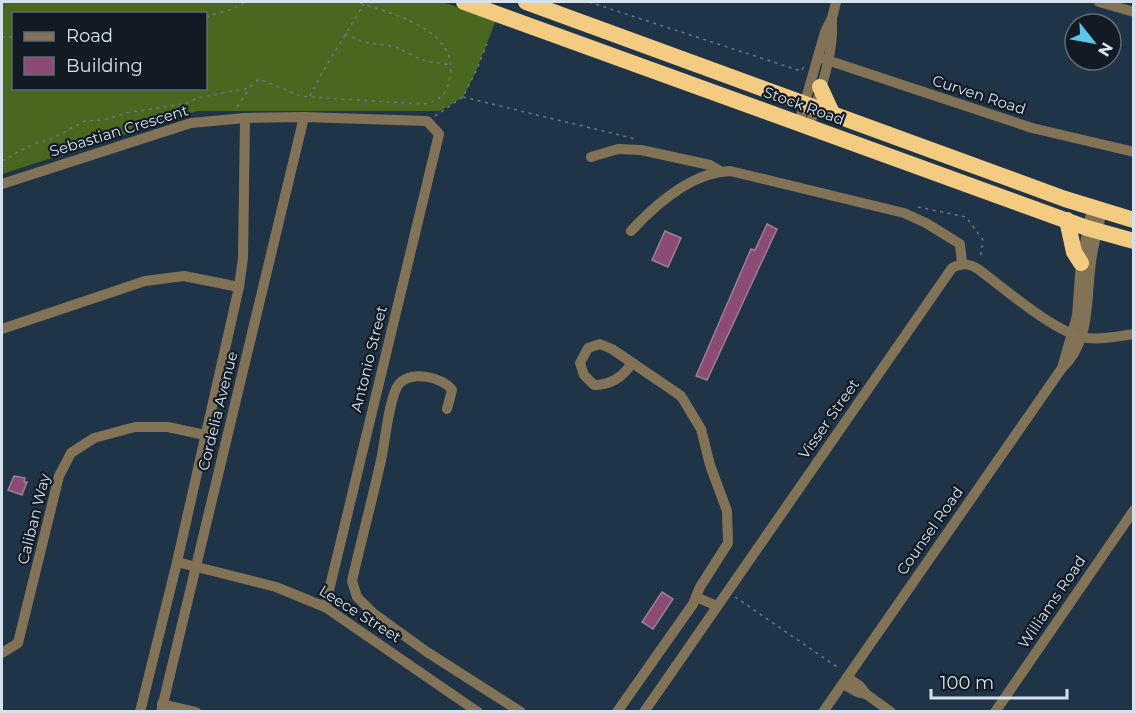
<svg xmlns="http://www.w3.org/2000/svg" width="1135" height="713" viewBox="0 0 1135 713" font-family="Montserrat,sans-serif">
<style>
.forest{fill:#4a6720;fill-rule:evenodd}
.building{fill:#8c4b75;stroke:#9c7f90;stroke-width:1.5}
.lines{fill:none;stroke-linecap:round;stroke-linejoin:round}
.path{stroke:#677989;stroke-width:1.5;stroke-dasharray:3 4.5;stroke-linecap:butt}
.minor{stroke:#837356;stroke-width:10}
.highway{stroke:#f4cc81;stroke-width:16}
.labels{text-anchor:middle;stroke-width:4.5;stroke-linejoin:round;paint-order:stroke}
.street-label{font-size:15px;fill:#d5e2ee;stroke:#121b24}
</style>
<rect width="100%" height="100%" fill="#1f3447"/>
<path class="forest" d="M 2,2 L 442,2 L 496,20 L 476,71 L 463,97 L 440,111 L 197,111 L 2,174 ZM 14,14 L 206,14 L 206,88 L 14,88 Z"/>
<g class="building">
<path d="M 767,224 L 777,229 L 707,380 L 696,376 L 751,249 L 755,250 Z"/>
<path d="M 665,231 L 681,238 L 668,267 L 652,260 Z"/>
<path d="M 14,476 L 25,478 L 24,482 L 27,482 L 22,495 L 8,490 Z"/>
<path d="M 662,592 L 673,599 L 653,629 L 642,622 Z"/>
</g>
<g class="lines">
<g class="path">
<path d="M 589,2 L 801,71 L 805,65"/>
<path d="M 206,17 C 219,12 235,10 245,2"/>
<path d="M 345,34 L 364,42 L 396,47 L 422,60 L 450,65"/>
<path d="M 2,37 L 14,37"/>
<path d="M 310,96 L 322,73 L 364,4"/>
<path d="M 463,97 L 636,139"/>
<path d="M 237,107 L 249,89"/>
<path d="M 435,116 L 463,97 L 476,71 L 487,44"/>
<path d="M 2,160 L 5,160 L 19,151 L 37,143 L 51,139 L 85,121 L 103,120 L 127,113 L 188,103 L 197,98 L 249,88 L 259,79 L 301,96 L 310,97 L 424,104 C 439,100 445,97 449,81 C 463,30 392,14 357,2"/>
<path d="M 918,207 L 966,217 L 983,240 L 980,259"/>
<path d="M 735,597 L 840,669"/>
</g>
<g class="minor">
<path d="M 1099,2 L 1134,12"/>
<path d="M 818,57 L 1032,128 L 1134,152"/>
<path d="M 799,123 L 825,32 L 832,18 L 836,2"/>
<path d="M 809,127 C 819,93 834,56 832,21"/>
<path d="M 591,157 L 618,149 L 641,150 L 710,165 L 720,171"/>
<path d="M 2,184 L 191,123 L 245,118 L 304,117 L 427,121 L 439,134 L 325,607"/>
<path d="M 631,231 C 656,204 692,172 730,171 L 904,213 L 926,223 L 960,244 L 962,263"/>
<path d="M 2,329 L 145,281 L 184,276 L 239,287"/>
<path d="M 1062,368 L 1077,316 L 1081,263 L 1092,208"/>
<path d="M 447,409 L 452,390 C 443,377 411,370 399,384 C 389,396 385,443 381,460 C 372,501 361,541 352,581 L 357,597 L 373,613 L 427,652 L 521,712"/>
<path d="M 177,562 L 276,587 L 325,607 L 478,712"/>
<path d="M 696,597 L 717,606"/>
<path d="M 2,653 L 18,643 L 59,476 L 71,453 L 94,438 L 135,427 L 168,427 L 205,435"/>
<path d="M 847,677 L 860,686 L 866,694 L 891,712"/>
<path d="M 843,684 L 857,692 L 866,694"/>
<path d="M 162,704 L 196,712"/>
<path d="M 140,712 L 177,562 L 239,287 L 243,258 L 245,118"/>
<path d="M 161,712 L 304,117"/>
<path d="M 617,712 L 693,604 L 700,587 L 728,543 L 727,511 L 710,465 L 701,429 L 681,396 L 612,349 L 600,344 L 588,348 L 580,363 L 584,375 L 594,385 C 611,385 623,377 632,363"/>
<path d="M 644,712 L 952,268 C 963,263 968,263 978,269 C 1004,288 1057,335 1087,338 C 1102,340 1119,336 1134,334"/>
<path d="M 823,712 L 1062,368 C 1091,342 1086,297 1091,262 C 1093,245 1098,228 1102,211"/>
<path d="M 995,712 L 1134,510"/>
</g>
<g class="highway">
<path d="M 464,2 L 1087,228 L 1134,241"/>
<path d="M 526,2 L 1065,199 L 1134,220"/>
<path d="M 820,87 L 833,115"/>
<path d="M 1067,220 L 1074,252 L 1081,263"/>
</g>
</g>
<g class="labels">
<g class="street-label">
<text transform="translate(979 95) rotate(18)" y="5">Curven Road</text>
<text transform="translate(804 106) rotate(20)" y="5">Stock Road</text>
<text transform="translate(119 131) rotate(-17)" y="5">Sebastian Crescent</text>
<text transform="translate(369 359) rotate(-76)" y="5">Antonio Street</text>
<text transform="translate(218 411) rotate(-76)" y="5">Cordelia Avenue</text>
<text transform="translate(829 419) rotate(-55)" y="5">Visser Street</text>
<text transform="translate(34 519) rotate(-76)" y="5">Caliban Way</text>
<text transform="translate(930 531) rotate(-55)" y="5">Counsel Road</text>
<text transform="translate(1052 602) rotate(-56)" y="5">Williams Road</text>
<text transform="translate(360 614) rotate(32)" y="5">Leece Street</text>
</g>
</g>
<rect width="1135" height="713" fill="none" stroke="#d5e2ee" stroke-width="6"/>
<rect x="12" y="12" width="195" height="78" fill="#121b24" stroke="#606b75" stroke-width="1.5"/>
<rect x="24" y="32" width="30" height="9" fill="#837356" stroke="#606b75" stroke-width="1.5"/>
<text x="66" y="42" font-size="18" fill="#d5e2ee">Road</text>
<rect x="24" y="57" width="30" height="18" fill="#8c4b75" stroke="#606b75" stroke-width="1.5"/>
<text x="66" y="72" font-size="18" fill="#d5e2ee">Building</text>
<g transform="translate(1093 42) rotate(121)"><circle r="28" fill="#121b24" stroke="#606b75" stroke-width="1.5"/>
<path d="M0-4.5L10 22L0 15L-10 22Z" fill="#5cc7e7"/>
<text y="-9" font-size="16" font-weight="bold" text-anchor="middle" fill="#d5e2ee">N</text>
</g>
<path d="M931 689v9h136v-9" fill="none" stroke="#d5e2ee" stroke-width="3"/>
<text x="940" y="689" font-size="18" fill="#d5e2ee" stroke="#121b24" stroke-width="4.5" paint-order="stroke">100 m</text>
</svg>
